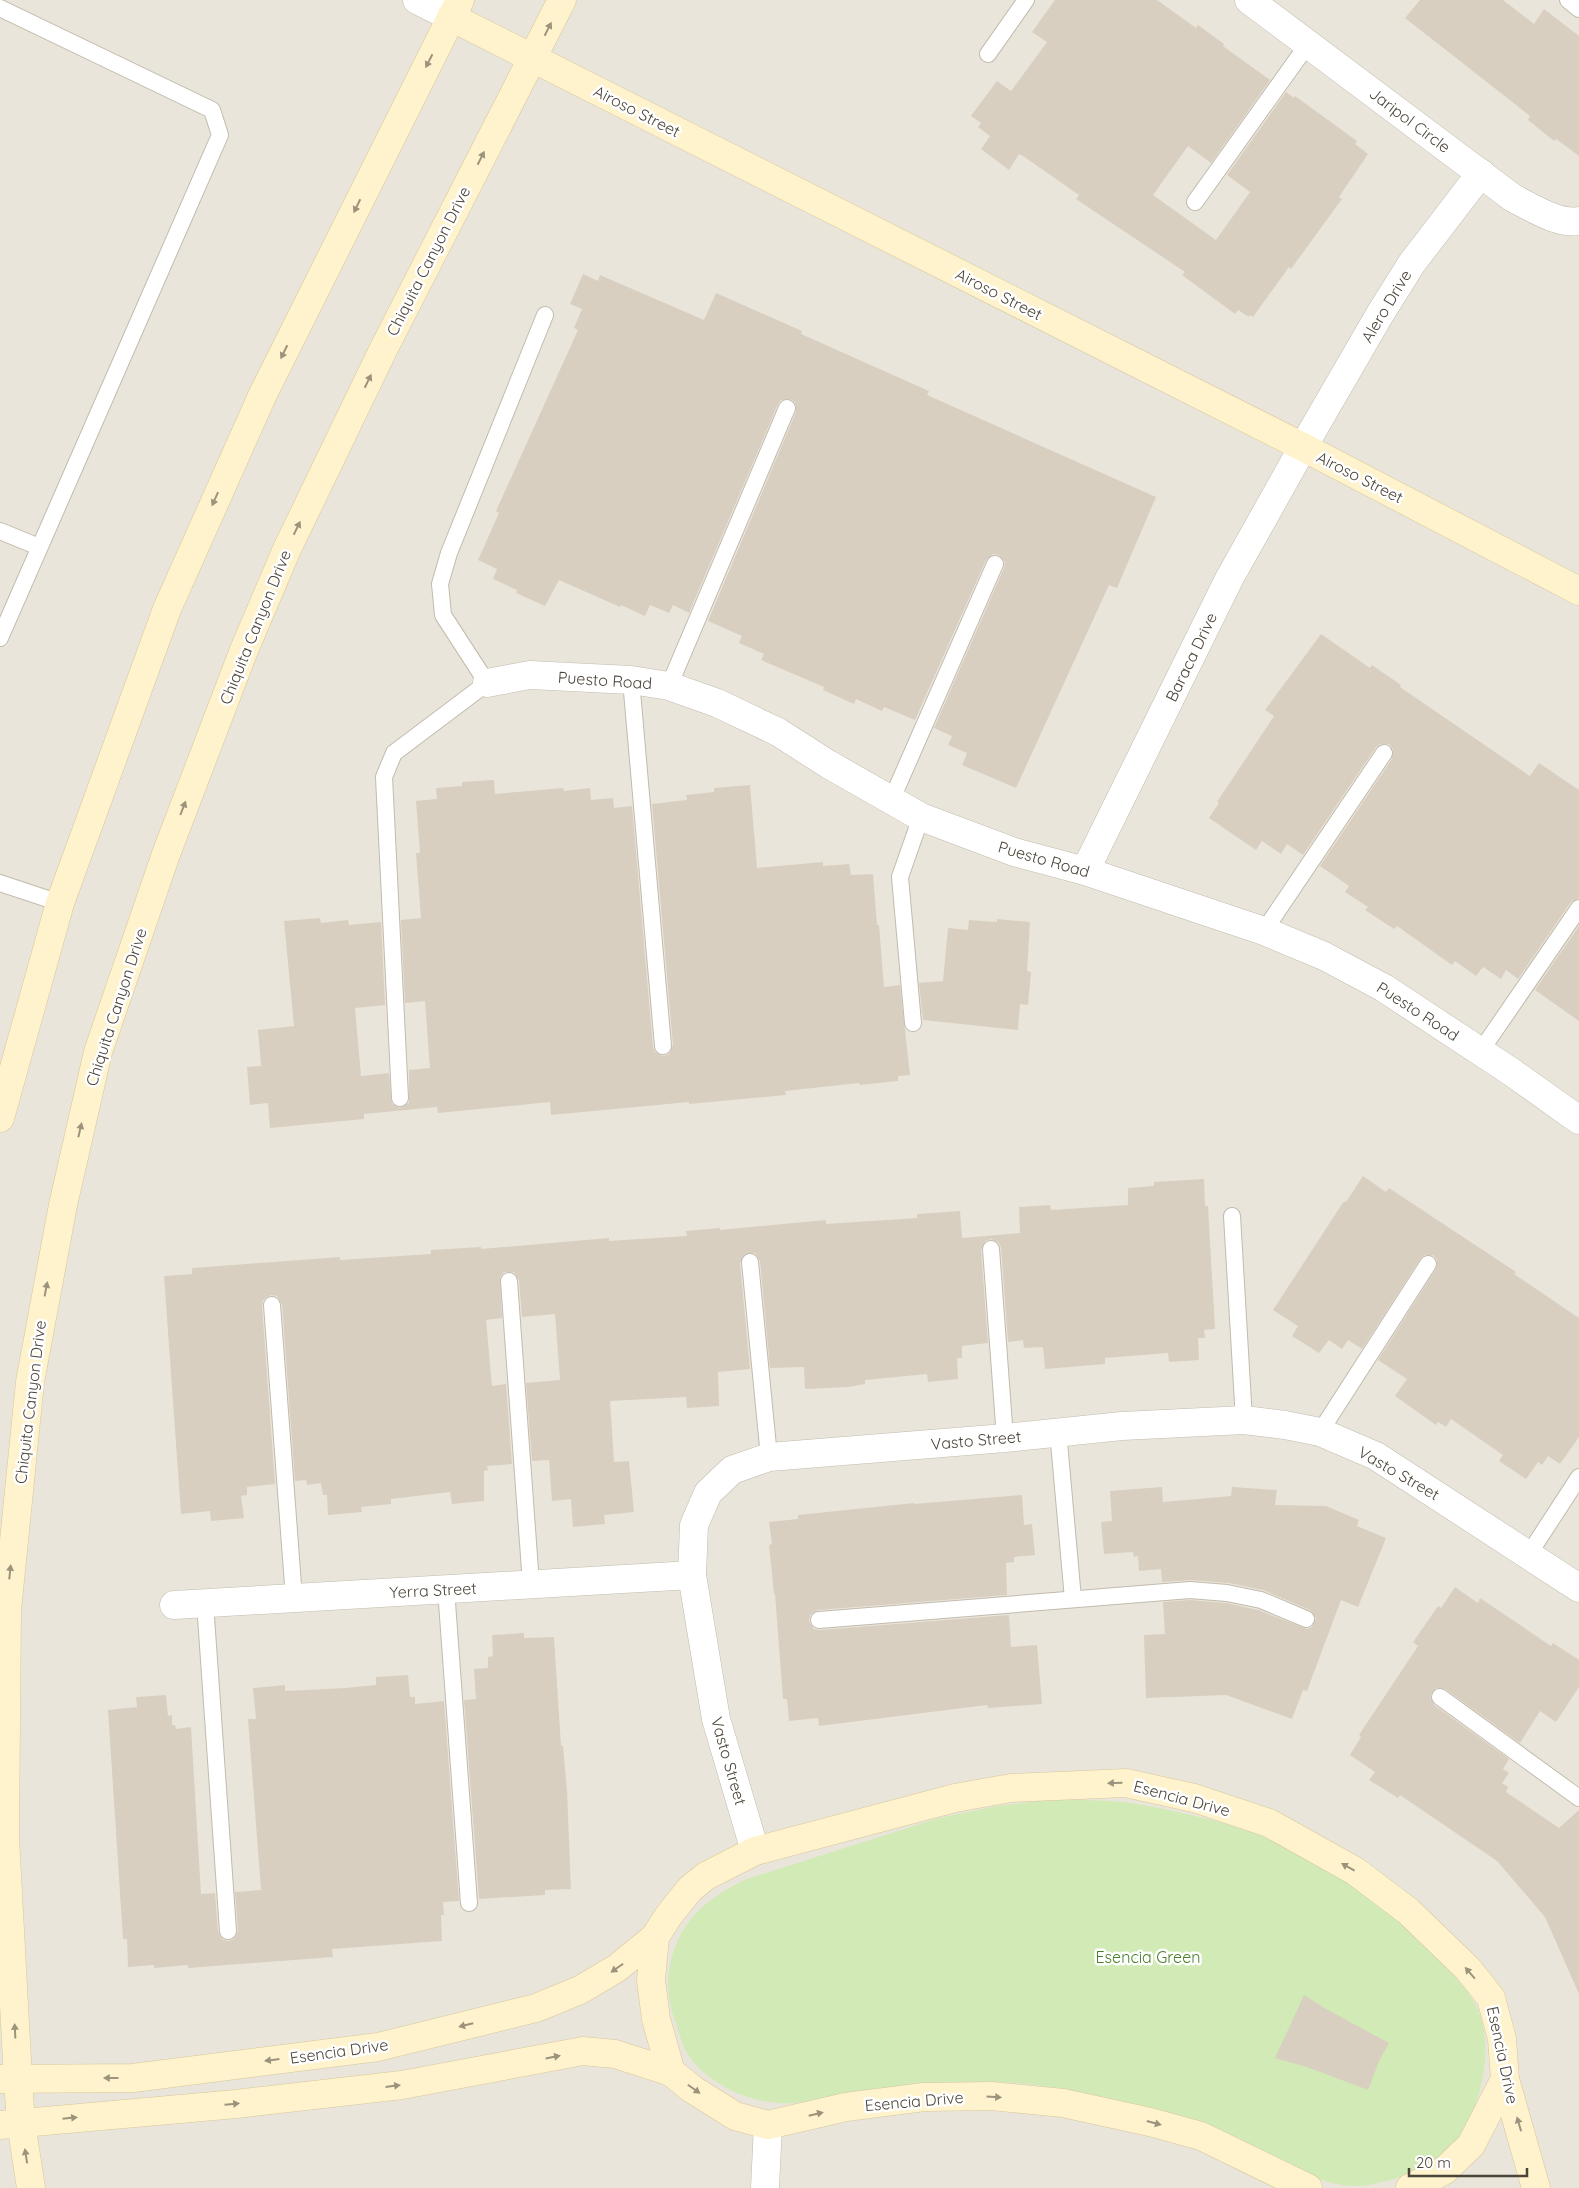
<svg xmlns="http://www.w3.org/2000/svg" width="1579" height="2188" viewBox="0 0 1579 2188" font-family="Quicksand,sans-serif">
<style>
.residential{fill:#eae5da}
.green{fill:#d2eab5}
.building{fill:#d8cfc1}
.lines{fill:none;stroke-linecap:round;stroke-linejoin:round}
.lane-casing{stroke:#c2bbae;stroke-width:18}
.street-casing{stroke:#c2bbae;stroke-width:29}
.secondary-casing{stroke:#d6c79b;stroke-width:29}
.lane{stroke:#fff;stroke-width:16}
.street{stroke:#fff;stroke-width:28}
.secondary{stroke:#fff3cd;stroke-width:28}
.oneway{fill:#9c937c}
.labels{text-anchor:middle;stroke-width:5;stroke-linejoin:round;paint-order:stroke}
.street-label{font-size:16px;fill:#4b4439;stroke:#fff}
.park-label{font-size:16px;fill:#4a7f2a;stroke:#fff}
</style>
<rect width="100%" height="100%" fill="#f6f3ec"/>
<rect class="residential" x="0" y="0" width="1579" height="2188"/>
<path class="green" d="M 1056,1799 C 1078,1800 1101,1800 1123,1802 C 1159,1807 1195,1815 1229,1825 C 1311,1848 1394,1905 1449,1970 C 1459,1982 1472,1996 1478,2010 C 1490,2040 1486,2070 1477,2100 C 1462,2147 1429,2172 1382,2182 C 1374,2184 1365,2186 1357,2186 C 1329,2186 1303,2173 1278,2162 C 1242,2146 1207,2129 1171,2115 C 1144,2105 1102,2097 1074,2091 C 1026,2081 973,2080 924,2084 C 888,2088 852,2093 817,2099 C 809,2100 800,2103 792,2103 C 753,2106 705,2084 685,2050 C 682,2043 679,2034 677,2026 C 668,2003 665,1977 673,1953 C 685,1915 713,1895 747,1879 L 939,1818 L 997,1806 Z"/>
<g class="building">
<path d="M 1055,0 L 1157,0 L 1196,28 L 1198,25 L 1224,44 L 1223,46 L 1270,80 L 1211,163 L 1188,146 L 1153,195 L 1216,240 L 1250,192 L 1227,175 L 1286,92 L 1294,98 L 1295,96 L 1357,141 L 1355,144 L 1368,154 L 1339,197 L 1342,199 L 1291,269 L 1289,267 L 1253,317 L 1250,315 L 1249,317 L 1238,310 L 1235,314 L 1182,275 L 1185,272 L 1076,199 L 1079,195 L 1023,156 L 1019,154 L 1009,170 L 981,149 L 990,136 L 978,127 L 981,123 L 971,116 L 997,81 L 1011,91 L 1047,42 L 1032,32 Z"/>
<path d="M 1420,0 L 1503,0 L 1534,24 L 1544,9 L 1579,36 L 1579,156 L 1556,139 L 1554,141 L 1528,120 L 1530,116 L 1405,18 Z"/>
<path d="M 583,274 L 598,281 L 600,275 L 704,320 L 716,293 L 802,331 L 801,334 L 929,391 L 927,395 L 1156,497 L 1117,588 L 1109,585 L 1016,788 L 962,765 L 967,753 L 948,745 L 952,736 L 934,728 L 1004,568 L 1005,562 L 999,555 L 993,554 L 986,560 L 915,720 L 884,707 L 882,711 L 856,699 L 854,704 L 823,690 L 824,687 L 761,660 L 764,654 L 739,643 L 742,636 L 708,621 L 796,412 L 795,402 L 790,399 L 781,400 L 778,404 L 689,613 L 673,605 L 669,613 L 650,605 L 645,616 L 621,605 L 620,607 L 559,580 L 545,606 L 516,593 L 517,590 L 493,579 L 497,569 L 478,560 L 499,513 L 496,511 L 578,330 L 574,328 L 582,309 L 570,304 Z"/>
<path d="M 1321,634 L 1370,668 L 1372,665 L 1401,685 L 1400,687 L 1530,776 L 1539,763 L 1579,790 L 1579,898 L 1571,902 L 1518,979 L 1506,970 L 1501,979 L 1483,967 L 1476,976 L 1455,961 L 1452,965 L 1397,926 L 1394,929 L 1365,910 L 1368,907 L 1345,892 L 1349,886 L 1320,866 L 1392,759 L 1393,749 L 1389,744 L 1380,744 L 1376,747 L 1303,855 L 1287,844 L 1281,854 L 1262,841 L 1256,850 L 1209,818 L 1219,803 L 1217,802 L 1274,716 L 1265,710 Z"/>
<path d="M 494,780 L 495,794 L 563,788 L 564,791 L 590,788 L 591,800 L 613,798 L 614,808 L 632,806 L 653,1047 L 655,1052 L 663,1056 L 669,1054 L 673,1045 L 652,804 L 687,800 L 686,795 L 714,792 L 714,788 L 750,785 L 757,868 L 823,862 L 823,866 L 849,864 L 851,875 L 873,874 L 877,925 L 879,925 L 884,987 L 900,985 L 910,1075 L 898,1076 L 898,1081 L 860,1085 L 859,1083 L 785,1091 L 786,1095 L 689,1104 L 689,1102 L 551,1115 L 550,1102 L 438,1113 L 437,1107 L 364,1114 L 364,1119 L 270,1128 L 268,1103 L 250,1105 L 247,1067 L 261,1066 L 258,1030 L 294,1026 L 284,921 L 320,918 L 321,923 L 348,920 L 349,925 L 381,922 L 385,1005 L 355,1008 L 361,1076 L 389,1073 L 392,1104 L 400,1108 L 409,1103 L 409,1070 L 430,1068 L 425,1001 L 405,1003 L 401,920 L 421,918 L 416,853 L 420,853 L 416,801 L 437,799 L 436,788 L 462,786 L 462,782 Z"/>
<path d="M 997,919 L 1030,922 L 1027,971 L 1031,972 L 1028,1005 L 1020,1004 L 1018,1030 L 923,1020 L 919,983 L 943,981 L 948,928 L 968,930 L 969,920 L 997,922 Z"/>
<path d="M 1579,926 L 1579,1021 L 1535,990 Z"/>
<path d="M 1363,1176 L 1386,1192 L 1389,1188 L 1516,1272 L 1514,1274 L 1579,1318 L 1579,1437 L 1560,1464 L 1548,1456 L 1542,1465 L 1538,1462 L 1526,1479 L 1499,1461 L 1503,1455 L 1451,1419 L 1446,1427 L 1438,1422 L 1436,1425 L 1395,1396 L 1407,1379 L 1378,1360 L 1436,1269 L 1437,1260 L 1433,1255 L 1424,1255 L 1420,1259 L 1362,1349 L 1348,1340 L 1342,1349 L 1329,1340 L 1319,1353 L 1292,1336 L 1298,1326 L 1273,1310 L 1344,1201 L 1346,1202 Z"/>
<path d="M 1204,1179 L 1205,1206 L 1208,1206 L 1215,1329 L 1204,1330 L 1205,1338 L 1198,1338 L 1199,1360 L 1169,1362 L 1168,1353 L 1105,1358 L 1105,1364 L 1045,1369 L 1043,1347 L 1024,1348 L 1023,1340 L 1008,1342 L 1001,1248 L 999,1243 L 991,1239 L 985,1241 L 981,1250 L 988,1343 L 962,1346 L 962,1358 L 957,1358 L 958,1379 L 928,1382 L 927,1374 L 865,1380 L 865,1384 L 849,1387 L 805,1389 L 804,1367 L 770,1368 L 760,1261 L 755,1253 L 745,1254 L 740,1263 L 750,1369 L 718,1372 L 719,1406 L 687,1408 L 686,1397 L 610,1401 L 614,1462 L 629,1461 L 634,1512 L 604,1515 L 605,1524 L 573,1527 L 571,1499 L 552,1501 L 549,1460 L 532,1461 L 526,1383 L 560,1380 L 555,1314 L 522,1317 L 519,1280 L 514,1272 L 504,1272 L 500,1277 L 502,1318 L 486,1320 L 492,1386 L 506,1384 L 512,1464 L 487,1466 L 488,1470 L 484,1471 L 484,1501 L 452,1504 L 450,1492 L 391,1499 L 391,1504 L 361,1507 L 362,1512 L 328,1515 L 327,1495 L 323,1495 L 321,1483 L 307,1485 L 306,1480 L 295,1481 L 282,1304 L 277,1296 L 271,1295 L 263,1300 L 262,1306 L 275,1484 L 247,1487 L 247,1495 L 241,1496 L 244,1518 L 211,1521 L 210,1511 L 181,1514 L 164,1276 L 192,1274 L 192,1268 L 340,1257 L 340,1260 L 431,1254 L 431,1250 L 481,1247 L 481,1249 L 609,1238 L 609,1241 L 687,1236 L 686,1231 L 720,1228 L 720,1230 L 826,1220 L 826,1224 L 917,1218 L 917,1214 L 960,1211 L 962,1238 L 1020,1233 L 1019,1207 L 1050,1205 L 1051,1210 L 1128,1205 L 1128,1188 L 1154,1186 L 1154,1182 Z"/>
<path d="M 1162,1487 L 1163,1502 L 1231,1496 L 1232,1487 L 1277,1490 L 1275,1505 L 1326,1506 L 1359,1520 L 1357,1526 L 1386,1538 L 1358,1607 L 1341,1600 L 1307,1691 L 1303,1690 L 1292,1719 L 1226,1695 L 1146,1698 L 1144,1635 L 1165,1634 L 1163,1602 L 1190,1600 L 1226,1603 L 1258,1610 L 1307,1629 L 1312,1627 L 1316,1618 L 1310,1610 L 1263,1590 L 1229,1583 L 1191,1580 L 1162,1582 L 1161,1569 L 1139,1571 L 1138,1556 L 1134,1557 L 1133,1552 L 1104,1554 L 1101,1522 L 1112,1521 L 1110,1491 Z"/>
<path d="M 1022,1495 L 1024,1525 L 1032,1524 L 1035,1555 L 1014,1557 L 1014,1562 L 1006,1563 L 1007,1595 L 818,1610 L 810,1615 L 809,1621 L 814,1629 L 820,1630 L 1009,1615 L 1011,1647 L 1037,1645 L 1042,1704 L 988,1708 L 987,1705 L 819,1726 L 818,1718 L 789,1721 L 787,1699 L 783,1699 L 775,1594 L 774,1594 L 769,1545 L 772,1544 L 769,1522 L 798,1519 L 798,1515 L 914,1503 L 914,1504 Z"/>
<path d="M 1455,1587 L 1478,1603 L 1480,1598 L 1551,1646 L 1553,1643 L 1579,1660 L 1579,1687 L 1556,1722 L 1540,1711 L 1520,1743 L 1445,1689 L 1436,1688 L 1430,1696 L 1434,1705 L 1509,1759 L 1503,1769 L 1509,1773 L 1502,1783 L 1508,1787 L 1506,1792 L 1559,1828 L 1579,1810 L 1579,1994 L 1545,1917 L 1497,1861 L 1400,1795 L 1398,1798 L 1369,1780 L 1375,1772 L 1350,1755 L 1361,1737 L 1359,1735 L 1418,1646 L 1413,1642 L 1438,1606 L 1441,1608 Z"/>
<path d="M 524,1633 L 524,1638 L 554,1637 L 561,1746 L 563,1746 L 567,1791 L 571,1889 L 545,1890 L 545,1895 L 479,1899 L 464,1700 L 476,1699 L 474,1669 L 488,1668 L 488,1657 L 493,1656 L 492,1635 Z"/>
<path d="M 408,1675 L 410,1697 L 415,1697 L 415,1704 L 444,1701 L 459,1901 L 443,1902 L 444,1915 L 441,1915 L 442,1941 L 332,1949 L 333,1957 L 188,1968 L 188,1965 L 154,1968 L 154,1965 L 128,1967 L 127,1939 L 123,1939 L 108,1710 L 137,1707 L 136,1697 L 166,1695 L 168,1716 L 172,1715 L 172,1725 L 175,1725 L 176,1729 L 191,1727 L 201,1894 L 215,1893 L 218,1932 L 223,1940 L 229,1941 L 234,1939 L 238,1931 L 235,1892 L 261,1890 L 248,1719 L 256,1719 L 253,1688 L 285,1685 L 285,1691 L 345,1688 L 376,1685 L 376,1677 Z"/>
<path d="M 1304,1995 L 1326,2009 L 1389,2043 L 1379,2061 L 1368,2090 L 1307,2067 L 1275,2058 Z"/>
</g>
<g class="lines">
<defs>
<g id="lane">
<path d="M 1568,0 L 1579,9"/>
<path d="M 0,8 L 212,110 L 220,135 L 0,638"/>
<path d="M 988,54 L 1026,0"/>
<path d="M 1195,202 L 1308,44"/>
<path d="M 0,531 L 39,547"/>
<path d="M 631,680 L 663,1046"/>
<path d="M 669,686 L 787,408"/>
<path d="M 891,801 L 995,564"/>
<path d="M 0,883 L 60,903"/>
<path d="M 1264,931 L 1384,753"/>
<path d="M 913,1023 L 900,877 L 921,817"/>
<path d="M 1480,1052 L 1579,908"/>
<path d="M 400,1098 L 384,777 L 394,753 L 487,683 L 443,615 L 440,584 L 449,553 L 545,315"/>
<path d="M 1232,1216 L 1244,1420"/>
<path d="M 991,1249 L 1005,1438"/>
<path d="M 750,1262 L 769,1457"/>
<path d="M 509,1281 L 531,1584"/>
<path d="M 272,1305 L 294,1598"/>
<path d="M 1058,1431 L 1073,1599"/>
<path d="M 1320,1432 L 1428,1264"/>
<path d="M 1529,1554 L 1579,1477"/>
<path d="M 446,1589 L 469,1903"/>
<path d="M 205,1603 L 228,1931"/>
<path d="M 819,1620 L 1190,1590 L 1227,1593 L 1261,1600 L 1306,1619"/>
<path d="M 1440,1697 L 1579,1798"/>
</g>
<g id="street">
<path d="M 417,0 L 451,17"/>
<path d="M 1249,0 L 1513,198 C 1531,207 1559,225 1579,221"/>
<path d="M 487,683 L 530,675 L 631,680 L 669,686 L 717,703 L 778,732 L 828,764 L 921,817 L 1014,852 L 1085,871 L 1264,931 L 1324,956 L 1384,988 L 1510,1071 L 1579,1120"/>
<path d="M 1085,871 L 1229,579 L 1303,447 L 1380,314 L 1412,263 L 1481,173"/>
<path d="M 174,1605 L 692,1575"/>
<path d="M 755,1851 L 716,1719 L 692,1575 L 694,1525 L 708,1493 L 732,1470 L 769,1457 L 1005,1438 L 1122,1426 L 1244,1420 L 1285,1425 L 1320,1432 L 1376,1456 L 1579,1588"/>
<path d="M 765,2188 L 768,2125"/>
</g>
<g id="secondary">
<path d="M 451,17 L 1303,447 L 1579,591"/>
<path d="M 0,1118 L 60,903 L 167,609 L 263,394 L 460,0"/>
<path d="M 1,2079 L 133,2078 L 378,2047 L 536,2008 L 580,1990 L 617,1968 L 655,1937"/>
<path d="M 0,2125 L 236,2104 L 402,2085 L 583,2051 L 615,2054 L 671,2072"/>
<path d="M 31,2188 L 21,2123 L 18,2080 L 5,1837 L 7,1610 L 30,1382 L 63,1205 L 98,1052 L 166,854 L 244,650 L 287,549 L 383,350 L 562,0"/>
<path d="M 1308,2188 L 1201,2136 L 1150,2122 L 1063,2103 L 991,2096 L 924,2097 L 846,2107 L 768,2125 L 735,2116 L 692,2089 L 671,2072 L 656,2019 L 651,1980 L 655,1937 L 669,1915 L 690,1889 L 706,1876 L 755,1851 L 955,1798 L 1011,1788 L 1126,1783 L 1194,1798 L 1269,1823 L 1355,1871 L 1408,1911 L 1468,1969 L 1491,1998 L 1502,2039 L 1505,2079 L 1536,2188"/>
<path d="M 1410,2188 L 1445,2170 L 1471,2145 L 1505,2079"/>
</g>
</defs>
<use href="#lane" class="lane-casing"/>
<use href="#street" class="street-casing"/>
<use href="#secondary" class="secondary-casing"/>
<use href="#lane" class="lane"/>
<use href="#street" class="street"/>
<use href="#secondary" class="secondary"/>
</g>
<defs><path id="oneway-solid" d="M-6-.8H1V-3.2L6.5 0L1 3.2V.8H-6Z" transform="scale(1.25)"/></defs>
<g class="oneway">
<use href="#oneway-solid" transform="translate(548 29) rotate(-63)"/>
<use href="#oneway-solid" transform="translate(429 61) rotate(117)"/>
<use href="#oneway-solid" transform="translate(481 158) rotate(-63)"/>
<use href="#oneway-solid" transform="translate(357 206) rotate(116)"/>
<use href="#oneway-solid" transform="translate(284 352) rotate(116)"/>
<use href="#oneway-solid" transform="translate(368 381) rotate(-64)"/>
<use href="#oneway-solid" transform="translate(215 499) rotate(114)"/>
<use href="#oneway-solid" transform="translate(297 528) rotate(-64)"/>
<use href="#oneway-solid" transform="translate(183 808) rotate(-69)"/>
<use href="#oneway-solid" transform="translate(80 1130) rotate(-77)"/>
<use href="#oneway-solid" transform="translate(46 1289) rotate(-79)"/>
<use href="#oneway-solid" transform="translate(10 1572) rotate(-84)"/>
<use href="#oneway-solid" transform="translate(1115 1783) rotate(178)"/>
<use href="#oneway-solid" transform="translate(1348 1867) rotate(-151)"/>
<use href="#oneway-solid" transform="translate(617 1968) rotate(145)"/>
<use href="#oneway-solid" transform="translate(1470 1973) rotate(-131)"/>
<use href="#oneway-solid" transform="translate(466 2025) rotate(166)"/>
<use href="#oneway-solid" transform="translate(15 2031) rotate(-93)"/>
<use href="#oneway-solid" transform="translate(553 2057) rotate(-11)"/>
<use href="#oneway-solid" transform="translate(272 2060) rotate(173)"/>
<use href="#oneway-solid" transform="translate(111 2078) rotate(180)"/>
<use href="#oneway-solid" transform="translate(393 2086) rotate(-7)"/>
<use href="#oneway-solid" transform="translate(694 2089) rotate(35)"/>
<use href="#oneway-solid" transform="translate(994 2097) rotate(3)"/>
<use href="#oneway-solid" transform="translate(232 2104) rotate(-5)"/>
<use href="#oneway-solid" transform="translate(816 2114) rotate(-13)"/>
<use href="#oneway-solid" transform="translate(70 2118) rotate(-6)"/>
<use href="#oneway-solid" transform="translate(1154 2123) rotate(15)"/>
<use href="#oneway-solid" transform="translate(1519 2124) rotate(-106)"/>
<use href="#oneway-solid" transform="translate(26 2156) rotate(-99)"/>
</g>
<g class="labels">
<g class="street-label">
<text transform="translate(637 111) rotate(27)" y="6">Airoso Street</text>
<text transform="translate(1410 120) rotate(37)" y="6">Jaripol Circle</text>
<text transform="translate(428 261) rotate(-63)" y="6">Chiquita Canyon Drive</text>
<text transform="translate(999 294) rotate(27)" y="6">Airoso Street</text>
<text transform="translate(1386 306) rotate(-59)" y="6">Alero Drive</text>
<text transform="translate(1360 477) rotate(27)" y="6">Airoso Street</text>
<text transform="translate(255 627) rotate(-68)" y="6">Chiquita Canyon Drive</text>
<text transform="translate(1191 657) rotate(-64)" y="6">Baraca Drive</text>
<text transform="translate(605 680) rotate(4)" y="6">Puesto Road</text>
<text transform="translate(1044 859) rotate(16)" y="6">Puesto Road</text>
<text transform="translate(116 1007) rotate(-72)" y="6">Chiquita Canyon Drive</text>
<text transform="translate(1418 1011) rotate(33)" y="6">Puesto Road</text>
<text transform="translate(30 1402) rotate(-83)" y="6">Chiquita Canyon Drive</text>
<text transform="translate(976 1440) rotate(-5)" y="6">Vasto Street</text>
<text transform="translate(1399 1473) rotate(30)" y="6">Vasto Street</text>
<text transform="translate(433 1590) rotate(-3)" y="6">Yerra Street</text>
<text transform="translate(729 1761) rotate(74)" y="6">Vasto Street</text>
<text transform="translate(1182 1798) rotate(15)" y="6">Esencia Drive</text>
<text transform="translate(339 2051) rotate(-8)" y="6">Esencia Drive</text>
<text transform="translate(1503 2055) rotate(78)" y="6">Esencia Drive</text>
<text transform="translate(914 2101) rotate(-5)" y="6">Esencia Drive</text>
</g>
<g class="park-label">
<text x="1148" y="1963">Esencia Green</text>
</g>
</g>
<path d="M1409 2168v8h118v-8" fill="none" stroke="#4b4439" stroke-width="2.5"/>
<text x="1416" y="2168" font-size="15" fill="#4b4439" stroke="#ffffff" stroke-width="4" paint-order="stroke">20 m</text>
</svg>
